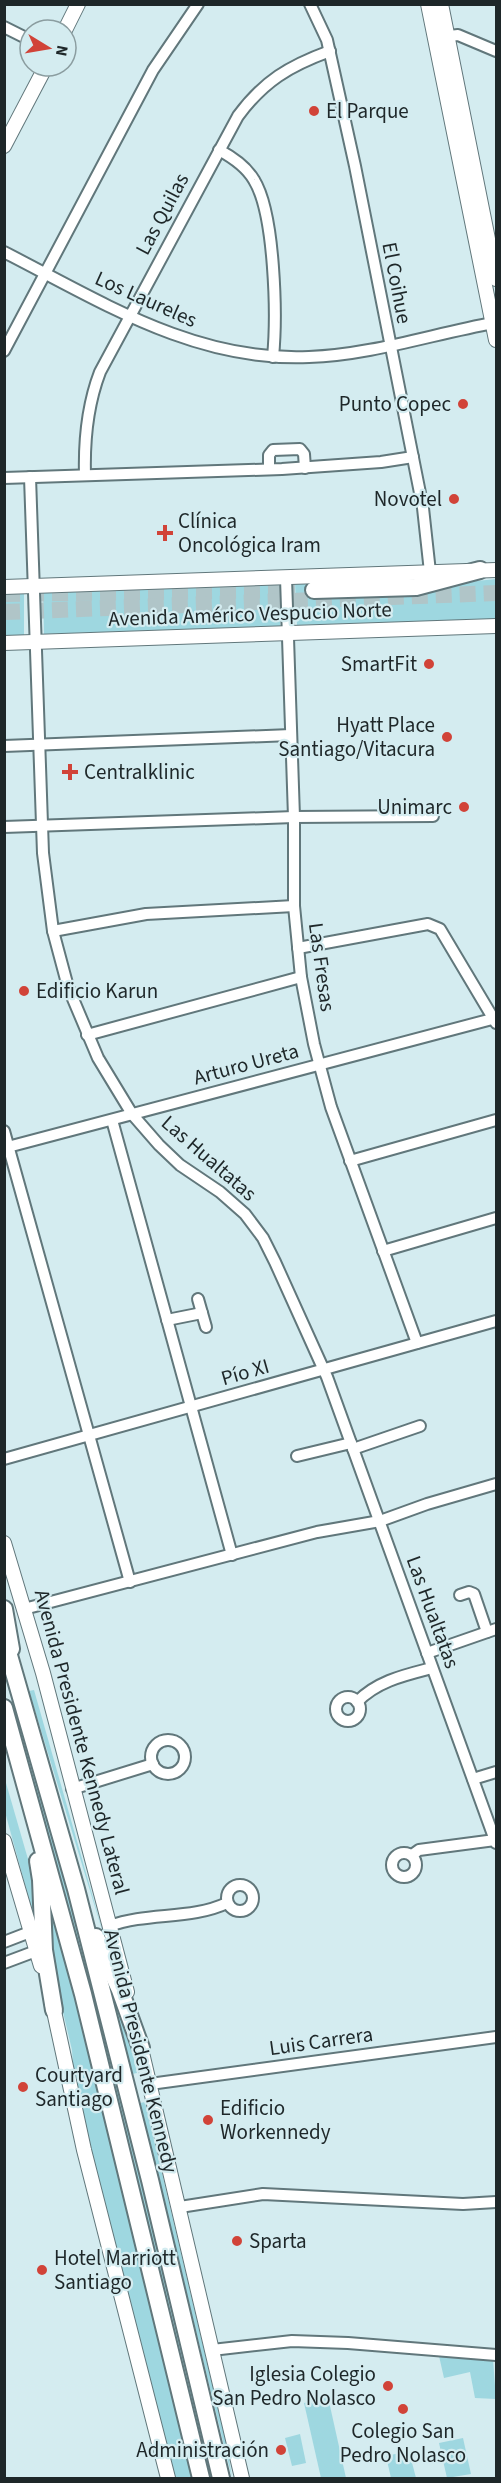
<svg xmlns="http://www.w3.org/2000/svg" width="501" height="2483" viewBox="0 0 501 2483" font-family="'Source Sans 3',sans-serif">
<style>
.green{fill:#9ed7e0}
.lines{fill:none;stroke-linecap:round;stroke-linejoin:round}
.highway-tunnel{stroke:#b0c5c8;stroke-width:16;stroke-dasharray:16 8;stroke-linecap:butt}
.minor-casing{stroke:#61777b;stroke-width:14}
.major-casing{stroke:#61777b;stroke-width:16}
.highway-casing{stroke:#61777b;stroke-width:20}
.minor{stroke:#fff;stroke-width:10}
.major{stroke:#fff;stroke-width:14}
.highway{stroke:#fff;stroke-width:16}
.poi-dot{fill:#d14338;stroke:#d4ecf0;stroke-width:2}
.labels{text-anchor:middle;stroke-width:4.5;stroke-linejoin:round;paint-order:stroke}
.poi-label{font-size:21px;fill:#1e2729;stroke:#d4ecf0;text-anchor:start}
.street-label{font-size:21px;fill:#1e2729;stroke:#d4ecf0}
</style>
<rect width="100%" height="100%" fill="#d4ecf0"/>
<g class="green">
<path d="M 496,579 L 496,619 L 297,625 L 295,583 L 457,583 Z"/>
<path d="M 281,585 L 280,626 L 44,634 L 43,592 Z"/>
<path d="M 24,593 L 24,635 L 5,636 L 4,594 Z"/>
<path d="M 4,1661 L 100,2006 L 214,2478 L 210,2478 L 100,2024 L 5,1676 Z"/>
<path d="M 34,1690 L 106,1943 L 29,1691 Z"/>
<path d="M 4,1776 L 32,1873 L 38,1932 L 5,1812 Z"/>
<path d="M 46,1887 L 86,2031 L 193,2478 L 173,2478 L 118,2262 L 74,2078 L 72,2050 L 50,1957 Z"/>
<path d="M 102,1956 L 122,2006 L 137,2073 L 132,2074 Z"/>
<path d="M 145,2102 L 228,2451 L 232,2478 L 140,2103 Z"/>
<path d="M 439,2356 L 493,2359 L 496,2399 L 475,2398 L 470,2372 L 444,2378 Z"/>
<path d="M 328,2397 L 346,2478 L 321,2478 L 304,2403 Z"/>
<path d="M 300,2434 L 306,2463 L 292,2466 L 285,2438 Z"/>
<path d="M 463,2438 L 471,2474 L 447,2478 L 439,2443 Z"/>
<path d="M 409,2451 L 416,2478 L 391,2478 L 386,2456 Z"/>
</g>
<g class="lines">
<g class="highway-tunnel">
<path d="M 4,594 L 295,590"/>
<path d="M 4,612 L 496,593"/>
</g>
<defs>
<g id="minor">
<path d="M 310,4 L 327,40 L 355,166 L 423,508 L 430,572"/>
<path d="M 4,27 L 30,40"/>
<path d="M 441,37 L 458,35 L 496,51"/>
<path d="M 219,150 C 232,157 246,166 254,180 C 275,214 277,316 273,357"/>
<path d="M 4,252 C 102,302 195,362 309,357 C 370,355 433,334 493,323"/>
<path d="M 4,351 L 153,70 L 198,4"/>
<path d="M 269,469 L 269,455 L 273,450 L 300,449 L 304,454 L 305,468"/>
<path d="M 85,475 C 84,439 87,406 100,372 L 238,116 C 264,81 289,66 330,51"/>
<path d="M 30,477 L 43,853 L 53,931 L 68,987 L 98,1058 L 132,1114 L 159,1145 L 180,1165 L 220,1192 L 245,1214 L 263,1238 L 275,1262 L 327,1377 L 496,1843"/>
<path d="M 4,478 L 282,469 L 381,462 L 413,457"/>
<path d="M 286,578 L 294,817 L 294,906 L 301,977 L 314,1044 L 331,1107 L 417,1343"/>
<path d="M 4,746 L 291,735"/>
<path d="M 4,827 L 294,817 L 433,816"/>
<path d="M 53,931 L 146,914 L 294,906"/>
<path d="M 298,948 L 428,924 L 440,929 L 496,1023"/>
<path d="M 87,1035 L 301,977"/>
<path d="M 112,1120 L 232,1555"/>
<path d="M 4,1131 L 130,1582"/>
<path d="M 4,1148 L 496,1018"/>
<path d="M 350,1161 L 496,1120"/>
<path d="M 383,1251 L 496,1218"/>
<path d="M 198,1299 L 206,1327"/>
<path d="M 167,1320 L 202,1313"/>
<path d="M 353,1449 L 420,1426"/>
<path d="M 297,1456 L 351,1443"/>
<path d="M 4,1459 L 496,1321"/>
<path d="M 460,1595 L 469,1592 L 474,1594 L 487,1632"/>
<path d="M 24,1609 L 317,1532 L 380,1521 L 427,1504 L 496,1484"/>
<path d="M 427,1653 L 496,1629"/>
<circle cx="348" cy="1709" r="12"/>
<path d="M 357,1702 C 377,1681 405,1675 432,1668"/>
<circle cx="168" cy="1757" r="17"/>
<path d="M 473,1779 L 496,1772"/>
<path d="M 72,1789 L 153,1764"/>
<circle cx="404" cy="1865" r="12"/>
<path d="M 412,1855 L 419,1850 L 495,1840"/>
<circle cx="240" cy="1898" r="13"/>
<path d="M 110,1926 C 147,1912 191,1920 227,1903"/>
<path d="M 4,1942 L 30,1932"/>
<path d="M 4,1963 L 36,1951"/>
<path d="M 150,2084 L 496,2037"/>
<path d="M 180,2207 L 263,2194 L 463,2204 L 496,2202"/>
<path d="M 212,2350 L 292,2341 L 348,2343 L 496,2355"/>
</g>
<g id="major">
<path d="M 428,4 L 496,340"/>
<path d="M 441,4 L 496,279"/>
<path d="M 65,30 L 78,4"/>
<path d="M 4,146 L 46,66"/>
<path d="M 4,587 L 496,570"/>
<path d="M 4,643 L 496,626"/>
<path d="M 4,1543 L 43,1673 L 127,1992"/>
<path d="M 4,1841 L 41,1966"/>
<path d="M 52,2002 L 84,2150 L 168,2478"/>
<path d="M 139,2040 L 242,2478"/>
</g>
<g id="highway">
<path d="M 314,590 L 416,587 L 480,570"/>
<path d="M 4,1609 L 11,1649"/>
<path d="M 4,1638 L 76,1889 L 150,2180 L 221,2478"/>
<path d="M 4,1708 L 83,1994 L 201,2478"/>
<path d="M 38,1861 L 41,1880 L 44,1950 L 54,2010"/>
<path d="M 96,1937 L 120,1990 L 141,2048"/>
</g>
</defs>
<use href="#minor" class="minor-casing"/>
<use href="#major" class="major-casing"/>
<use href="#highway" class="highway-casing"/>
<use href="#minor" class="minor"/>
<use href="#major" class="major"/>
<use href="#highway" class="highway"/>
</g>
<g class="poi-dot">
<circle cx="314" cy="111" r="6"/>
<circle cx="463" cy="404" r="6"/>
<circle cx="454" cy="499" r="6"/>
<path d="M162 524h6v6h6v6h-6v6h-6v-6h-6v-6h6z"/>
<circle cx="429" cy="664" r="6"/>
<circle cx="447" cy="737" r="6"/>
<path d="M67 763h6v6h6v6h-6v6h-6v-6h-6v-6h6z"/>
<circle cx="464" cy="807" r="6"/>
<circle cx="24" cy="991" r="6"/>
<circle cx="23" cy="2087" r="6"/>
<circle cx="208" cy="2120" r="6"/>
<circle cx="237" cy="2241" r="6"/>
<circle cx="42" cy="2270" r="6"/>
<circle cx="388" cy="2386" r="6"/>
<circle cx="403" cy="2409" r="6"/>
<circle cx="281" cy="2450" r="6"/>
</g>
<g class="labels">
<g class="poi-label">
<text x="326" y="118">El Parque</text>
<text x="451" y="411" text-anchor="end">Punto Copec</text>
<text x="442" y="506" text-anchor="end">Novotel</text>
<text x="178" y="528">Clínica<tspan x="178" dy="24">Oncológica Iram</tspan></text>
<text x="417" y="671" text-anchor="end">SmartFit</text>
<text x="435" y="732" text-anchor="end">Hyatt Place<tspan x="435" dy="24">Santiago/Vitacura</tspan></text>
<text x="84" y="779">Centralklinic</text>
<text x="452" y="814" text-anchor="end">Unimarc</text>
<text x="36" y="998">Edificio Karun</text>
<text x="35" y="2082">Courtyard<tspan x="35" dy="24">Santiago</tspan></text>
<text x="220" y="2115">Edificio<tspan x="220" dy="24">Workennedy</tspan></text>
<text x="249" y="2248">Sparta</text>
<text x="54" y="2265">Hotel Marriott<tspan x="54" dy="24">Santiago</tspan></text>
<text x="376" y="2381" text-anchor="end">Iglesia Colegio<tspan x="376" dy="24">San Pedro Nolasco</tspan></text>
<text x="403" y="2438" text-anchor="middle">Colegio San<tspan x="403" dy="24">Pedro Nolasco</tspan></text>
<text x="269" y="2457" text-anchor="end">Administración</text>
</g>
<g class="street-label">
<text transform="translate(162 214) rotate(-62)" y="7">Las Quilas</text>
<text transform="translate(397 283) rotate(79)" y="7">El Coihue</text>
<text transform="translate(146 299) rotate(24)" y="7">Los Laureles</text>
<text transform="translate(250 614) rotate(-2)" y="7">Avenida Américo Vespucio Norte</text>
<text transform="translate(322 967) rotate(82)" y="7">Las Fresas</text>
<text transform="translate(246 1064) rotate(-15)" y="7">Arturo Ureta</text>
<text transform="translate(209 1158) rotate(41)" y="7">Las Hualtatas</text>
<text transform="translate(245 1372) rotate(-16)" y="7">Pío XI</text>
<text transform="translate(433 1612) rotate(70)" y="7">Las Hualtatas</text>
<text transform="translate(82 1742) rotate(75)" y="7">Avenida Presidente Kennedy Lateral</text>
<text transform="translate(321 2041) rotate(-8)" y="7">Luis Carrera</text>
<text transform="translate(141 2051) rotate(76)" y="7">Avenida Presidente Kennedy</text>
</g>
</g>
<rect width="501" height="2483" fill="none" stroke="#1e2729" stroke-width="12"/>
<g transform="translate(48 48) rotate(101)"><circle r="28" fill="#d4ecf0" stroke="#8b9da0" stroke-width="1.5"/>
<path d="M0-4.5L10 22L0 15L-10 22Z" fill="#d14338"/>
<text y="-9" font-size="16" font-weight="bold" text-anchor="middle" fill="#1e2729">N</text>
</g>
</svg>
